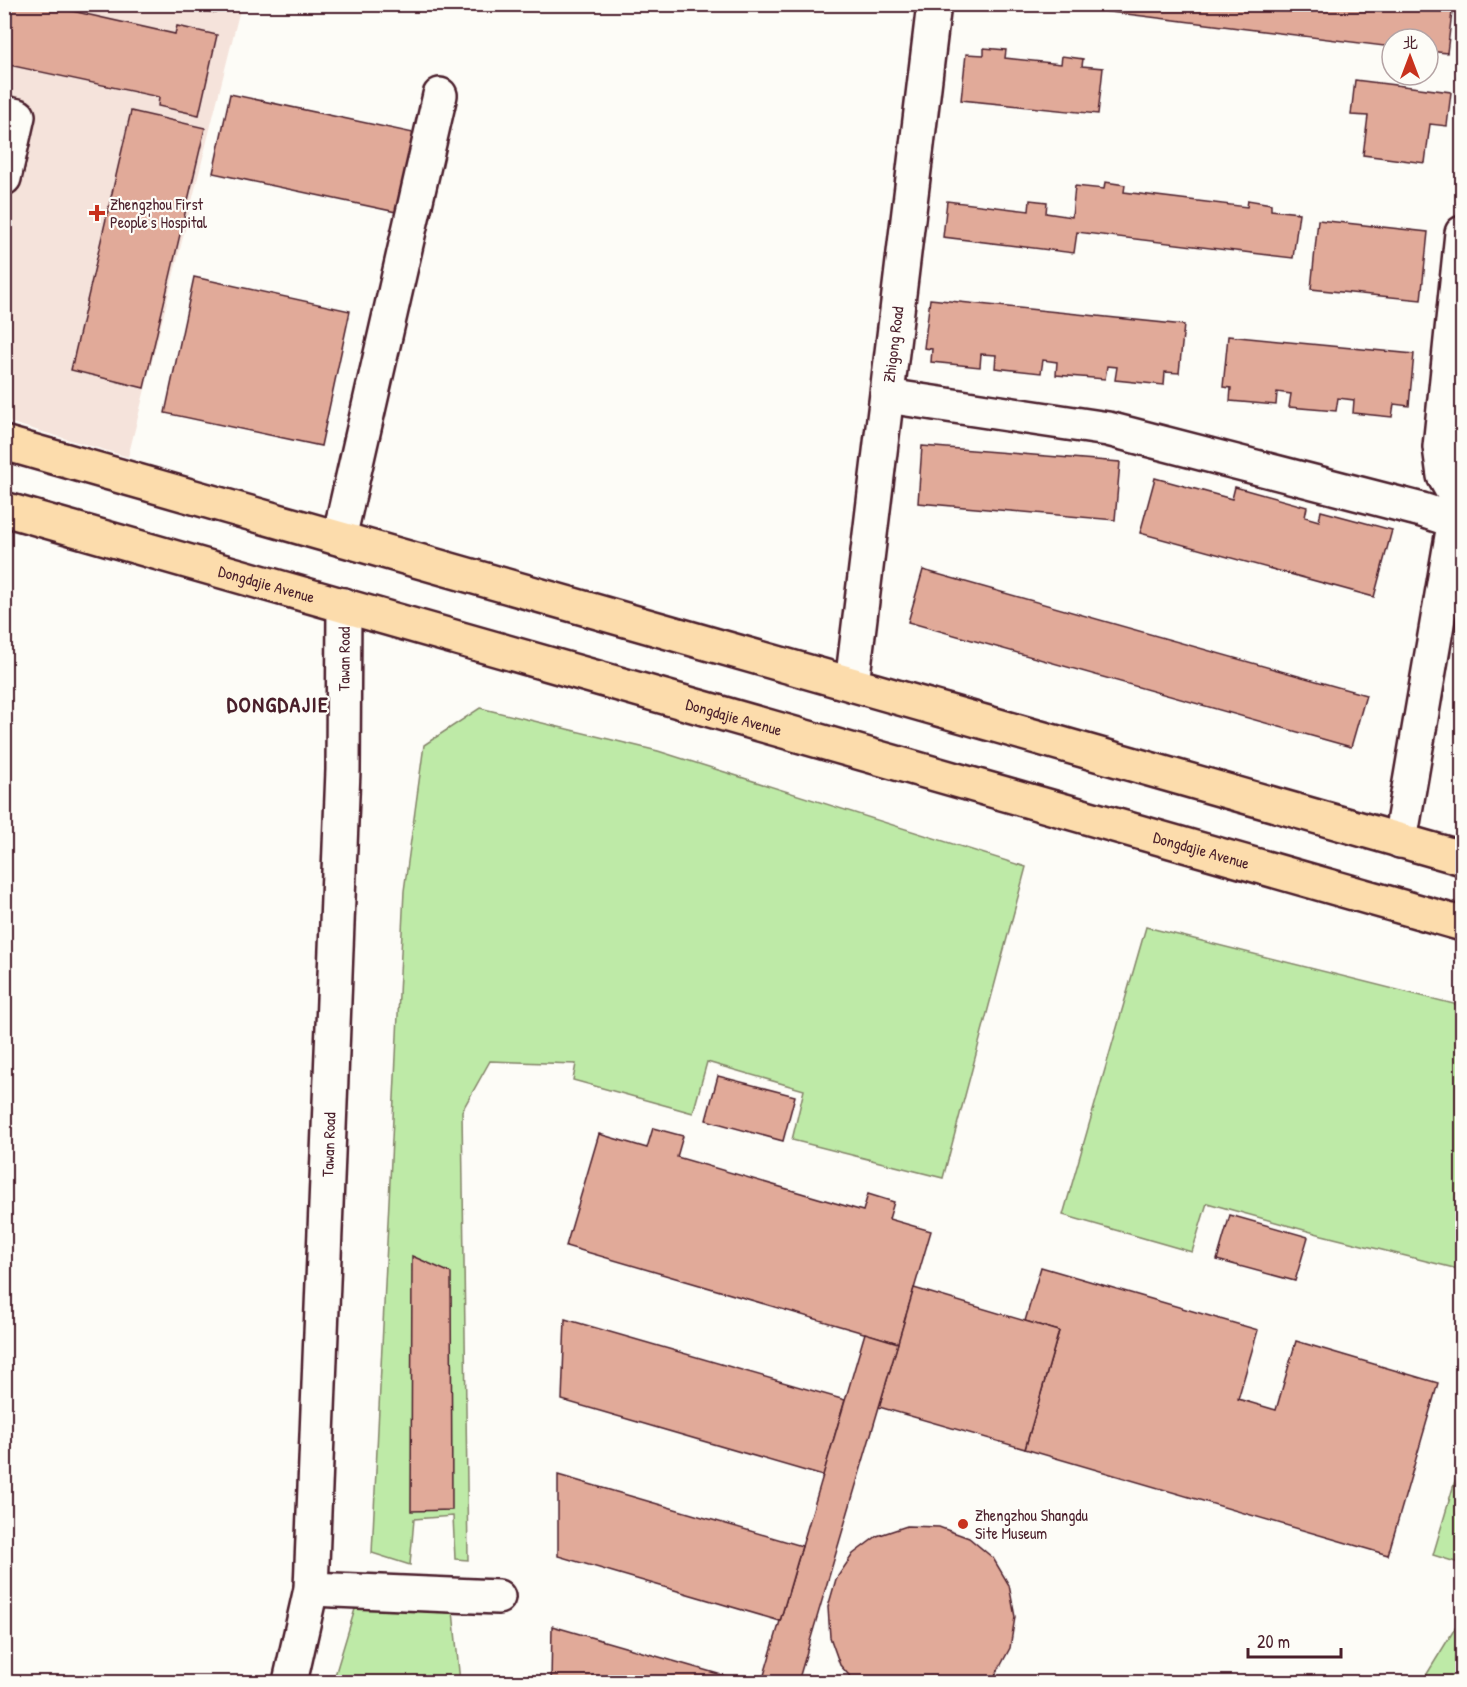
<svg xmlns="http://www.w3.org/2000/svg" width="1467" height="1687" viewBox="0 0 1467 1687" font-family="'Patrick Hand','LXGW WenKai TC',sans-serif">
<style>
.built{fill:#f5e3db}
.green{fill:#beeaa7;stroke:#848469;stroke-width:1.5}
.building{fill:#e1aa99;stroke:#4a1f2b;stroke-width:1.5}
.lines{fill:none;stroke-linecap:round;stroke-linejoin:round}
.minor-casing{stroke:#4a1f2b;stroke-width:38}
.major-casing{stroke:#4a1f2b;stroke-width:38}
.minor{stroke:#fdfcf7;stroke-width:33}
.major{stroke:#fcdcac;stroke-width:33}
.poi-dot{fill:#c8321e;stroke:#fdfcf7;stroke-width:2}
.labels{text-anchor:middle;stroke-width:4.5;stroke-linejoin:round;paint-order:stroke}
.poi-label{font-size:16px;fill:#4a1f2b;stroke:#fdfcf7;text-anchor:start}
.street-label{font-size:16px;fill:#4a1f2b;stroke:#fdfcf7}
.district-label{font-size:22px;font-weight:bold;letter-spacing:1.5px;fill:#4a1f2b;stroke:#fdfcf7}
</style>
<rect width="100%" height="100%" fill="#fdfcf7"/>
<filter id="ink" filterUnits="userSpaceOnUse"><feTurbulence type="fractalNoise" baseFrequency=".0167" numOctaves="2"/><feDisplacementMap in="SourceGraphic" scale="12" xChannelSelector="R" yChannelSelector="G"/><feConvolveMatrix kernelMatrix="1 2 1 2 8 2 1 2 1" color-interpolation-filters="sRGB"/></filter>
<g filter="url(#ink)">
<path class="built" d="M 4,5 L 241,5 L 128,457 L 5,421 Z"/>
<g class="green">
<path d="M 480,708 L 658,751 L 1026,867 L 943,1178 L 792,1140 L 804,1090 L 707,1062 L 693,1113 L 573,1080 L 576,1064 L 490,1061 L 462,1111 L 468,1560 L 455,1559 L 453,1516 L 414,1519 L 410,1565 L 372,1553 L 404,891 L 424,745 Z"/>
<path d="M 1146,927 L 1462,1006 L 1462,1270 L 1322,1235 L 1207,1203 L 1192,1252 L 1063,1215 Z"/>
<path d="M 1462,1457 L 1462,1564 L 1433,1555 Z"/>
<path d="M 355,1609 L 453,1611 L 460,1682 L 333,1682 Z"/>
<path d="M 1462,1617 L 1462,1682 L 1422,1682 Z"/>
</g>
<g class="building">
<path d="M 4,4 L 41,4 L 175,34 L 177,26 L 217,35 L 199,115 L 158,106 L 159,97 L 4,64 Z"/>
<path d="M 177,4 L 217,4 L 216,13 Z"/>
<path d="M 1046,4 L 1453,4 L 1447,53 L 1428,51 L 1428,39 L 1392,39 L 1392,47 Z"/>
<path d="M 984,48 L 1006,50 L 1005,58 L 1061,64 L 1062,56 L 1083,59 L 1082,66 L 1103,68 L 1098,114 L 961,100 L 966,54 L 984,55 Z"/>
<path d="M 1355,80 L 1451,92 L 1447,126 L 1430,124 L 1425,163 L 1363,155 L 1368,116 L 1351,115 Z"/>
<path d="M 230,94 L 418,134 L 401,213 L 213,173 Z"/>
<path d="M 131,111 L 205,128 L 144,388 L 71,370 Z"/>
<path d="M 1105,182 L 1125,185 L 1124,192 L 1247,207 L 1248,200 L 1271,204 L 1271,210 L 1299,213 L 1293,258 L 1077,232 L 1074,253 L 943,237 L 947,201 L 1029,211 L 1030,200 L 1047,202 L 1046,213 L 1072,217 L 1075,186 L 1104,189 Z"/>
<path d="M 1318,220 L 1428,232 L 1421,300 L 1311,289 Z"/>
<path d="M 194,277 L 350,311 L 321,446 L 165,413 Z"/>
<path d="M 930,299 L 1184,325 L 1179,373 L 1165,372 L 1164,385 L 1115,380 L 1117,367 L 1107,366 L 1105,379 L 1056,375 L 1057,362 L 1043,360 L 1041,373 L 995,368 L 996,355 L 981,354 L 980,367 L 931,362 L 932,349 L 924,348 Z"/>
<path d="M 1228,336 L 1414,354 L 1409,406 L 1394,404 L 1392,417 L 1353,413 L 1354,400 L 1338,398 L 1336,411 L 1289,407 L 1291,394 L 1277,392 L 1276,405 L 1230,401 L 1231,388 L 1223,387 Z"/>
<path d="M 922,446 L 1120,462 L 1115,520 L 918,503 Z"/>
<path d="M 1155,478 L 1232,499 L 1235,487 L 1307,507 L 1305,517 L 1319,521 L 1321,511 L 1392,530 L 1374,597 L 1140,533 Z"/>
<path d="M 923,570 L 1366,695 L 1351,747 L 908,622 Z"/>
<path d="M 718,1076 L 795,1096 L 783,1141 L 706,1120 Z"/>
<path d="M 653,1128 L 683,1136 L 677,1157 L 863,1211 L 868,1194 L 894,1202 L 889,1219 L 931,1231 L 898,1343 L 566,1246 L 599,1134 L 647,1148 Z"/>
<path d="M 1230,1215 L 1308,1237 L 1295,1281 L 1217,1260 Z"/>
<path d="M 412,1256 L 451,1273 L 452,1510 L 411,1511 Z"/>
<path d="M 1041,1267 L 1258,1330 L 1238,1399 L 1276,1410 L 1296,1341 L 1438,1383 L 1388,1555 L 1025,1449 L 1059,1331 L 1025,1321 Z"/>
<path d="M 914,1288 L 1059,1331 L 1025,1449 L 879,1407 Z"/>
<path d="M 565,1319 L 845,1400 L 823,1476 L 562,1400 Z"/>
<path d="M 865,1333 L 898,1343 L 879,1407 L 798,1682 L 762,1682 Z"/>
<path d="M 558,1475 L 802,1546 L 780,1621 L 558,1556 Z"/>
<path d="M 907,1526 L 939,1527 L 969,1538 L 993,1558 L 1009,1585 L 1015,1617 L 1010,1648 L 995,1676 L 987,1682 L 855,1682 L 840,1665 L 830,1637 L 828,1607 L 836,1579 L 853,1554 L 877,1536 Z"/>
<path d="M 552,1626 L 746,1682 L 551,1682 Z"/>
</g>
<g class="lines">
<defs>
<g id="minor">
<path d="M 4,113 L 18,116 L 4,178"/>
<path d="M 887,396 L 1108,429 L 1422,510 L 1455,521"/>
<path d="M 339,538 L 440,95"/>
<path id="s1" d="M 852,684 L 934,4"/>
<path d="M 1400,841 L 1458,501 L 1444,476 L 1440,447 L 1462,233"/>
<path d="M 311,1589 L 498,1597"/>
<path id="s2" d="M 290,1682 L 311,1589 L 343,770 L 344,605"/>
</g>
<g id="major">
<path d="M 4,443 L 1462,858"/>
<path id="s3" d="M 4,509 L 1462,924"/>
</g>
</defs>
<use href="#minor" class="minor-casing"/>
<use href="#major" class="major-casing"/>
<use href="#minor" class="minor"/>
<use href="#major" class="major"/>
</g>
</g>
<g class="poi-dot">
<path d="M94 204h6v6h6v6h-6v6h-6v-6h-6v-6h6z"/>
<circle cx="963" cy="1524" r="6"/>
</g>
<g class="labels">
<g class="poi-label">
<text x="110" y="210">Zhengzhou First<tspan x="110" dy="18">People's Hospital</tspan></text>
<text x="975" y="1521">Zhengzhou Shangdu<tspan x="975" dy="18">Site Museum</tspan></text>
</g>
<g class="street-label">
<text dy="6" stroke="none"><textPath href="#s1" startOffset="342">Zhigong Road</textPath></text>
<text dy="6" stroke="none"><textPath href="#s3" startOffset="273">Dongdajie Avenue</textPath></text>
<text dy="6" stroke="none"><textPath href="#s2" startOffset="1026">Tawan Road</textPath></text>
<text dy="6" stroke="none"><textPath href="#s3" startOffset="759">Dongdajie Avenue</textPath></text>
<text dy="6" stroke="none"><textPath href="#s3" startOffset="1245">Dongdajie Avenue</textPath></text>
<text dy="6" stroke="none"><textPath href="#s2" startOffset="540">Tawan Road</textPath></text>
</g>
<g class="district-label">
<text x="278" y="712">DONGDAJIE</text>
</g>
</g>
<rect width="1467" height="1687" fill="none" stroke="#fdfcf7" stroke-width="24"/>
<rect x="12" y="12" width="1443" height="1663" fill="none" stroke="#4a1f2b" stroke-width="2" filter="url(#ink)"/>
<g transform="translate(1410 57)"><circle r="28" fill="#fdfcf7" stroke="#b5a4a5" stroke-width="1.5"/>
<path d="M0-4.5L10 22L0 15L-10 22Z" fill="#c8321e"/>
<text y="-9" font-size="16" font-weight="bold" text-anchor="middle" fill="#4a1f2b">北</text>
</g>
<path d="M1248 1648v9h93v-9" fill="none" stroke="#4a1f2b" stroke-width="3"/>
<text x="1257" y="1648" font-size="18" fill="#4a1f2b" stroke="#fdfcf7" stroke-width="4.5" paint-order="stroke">20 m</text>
</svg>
